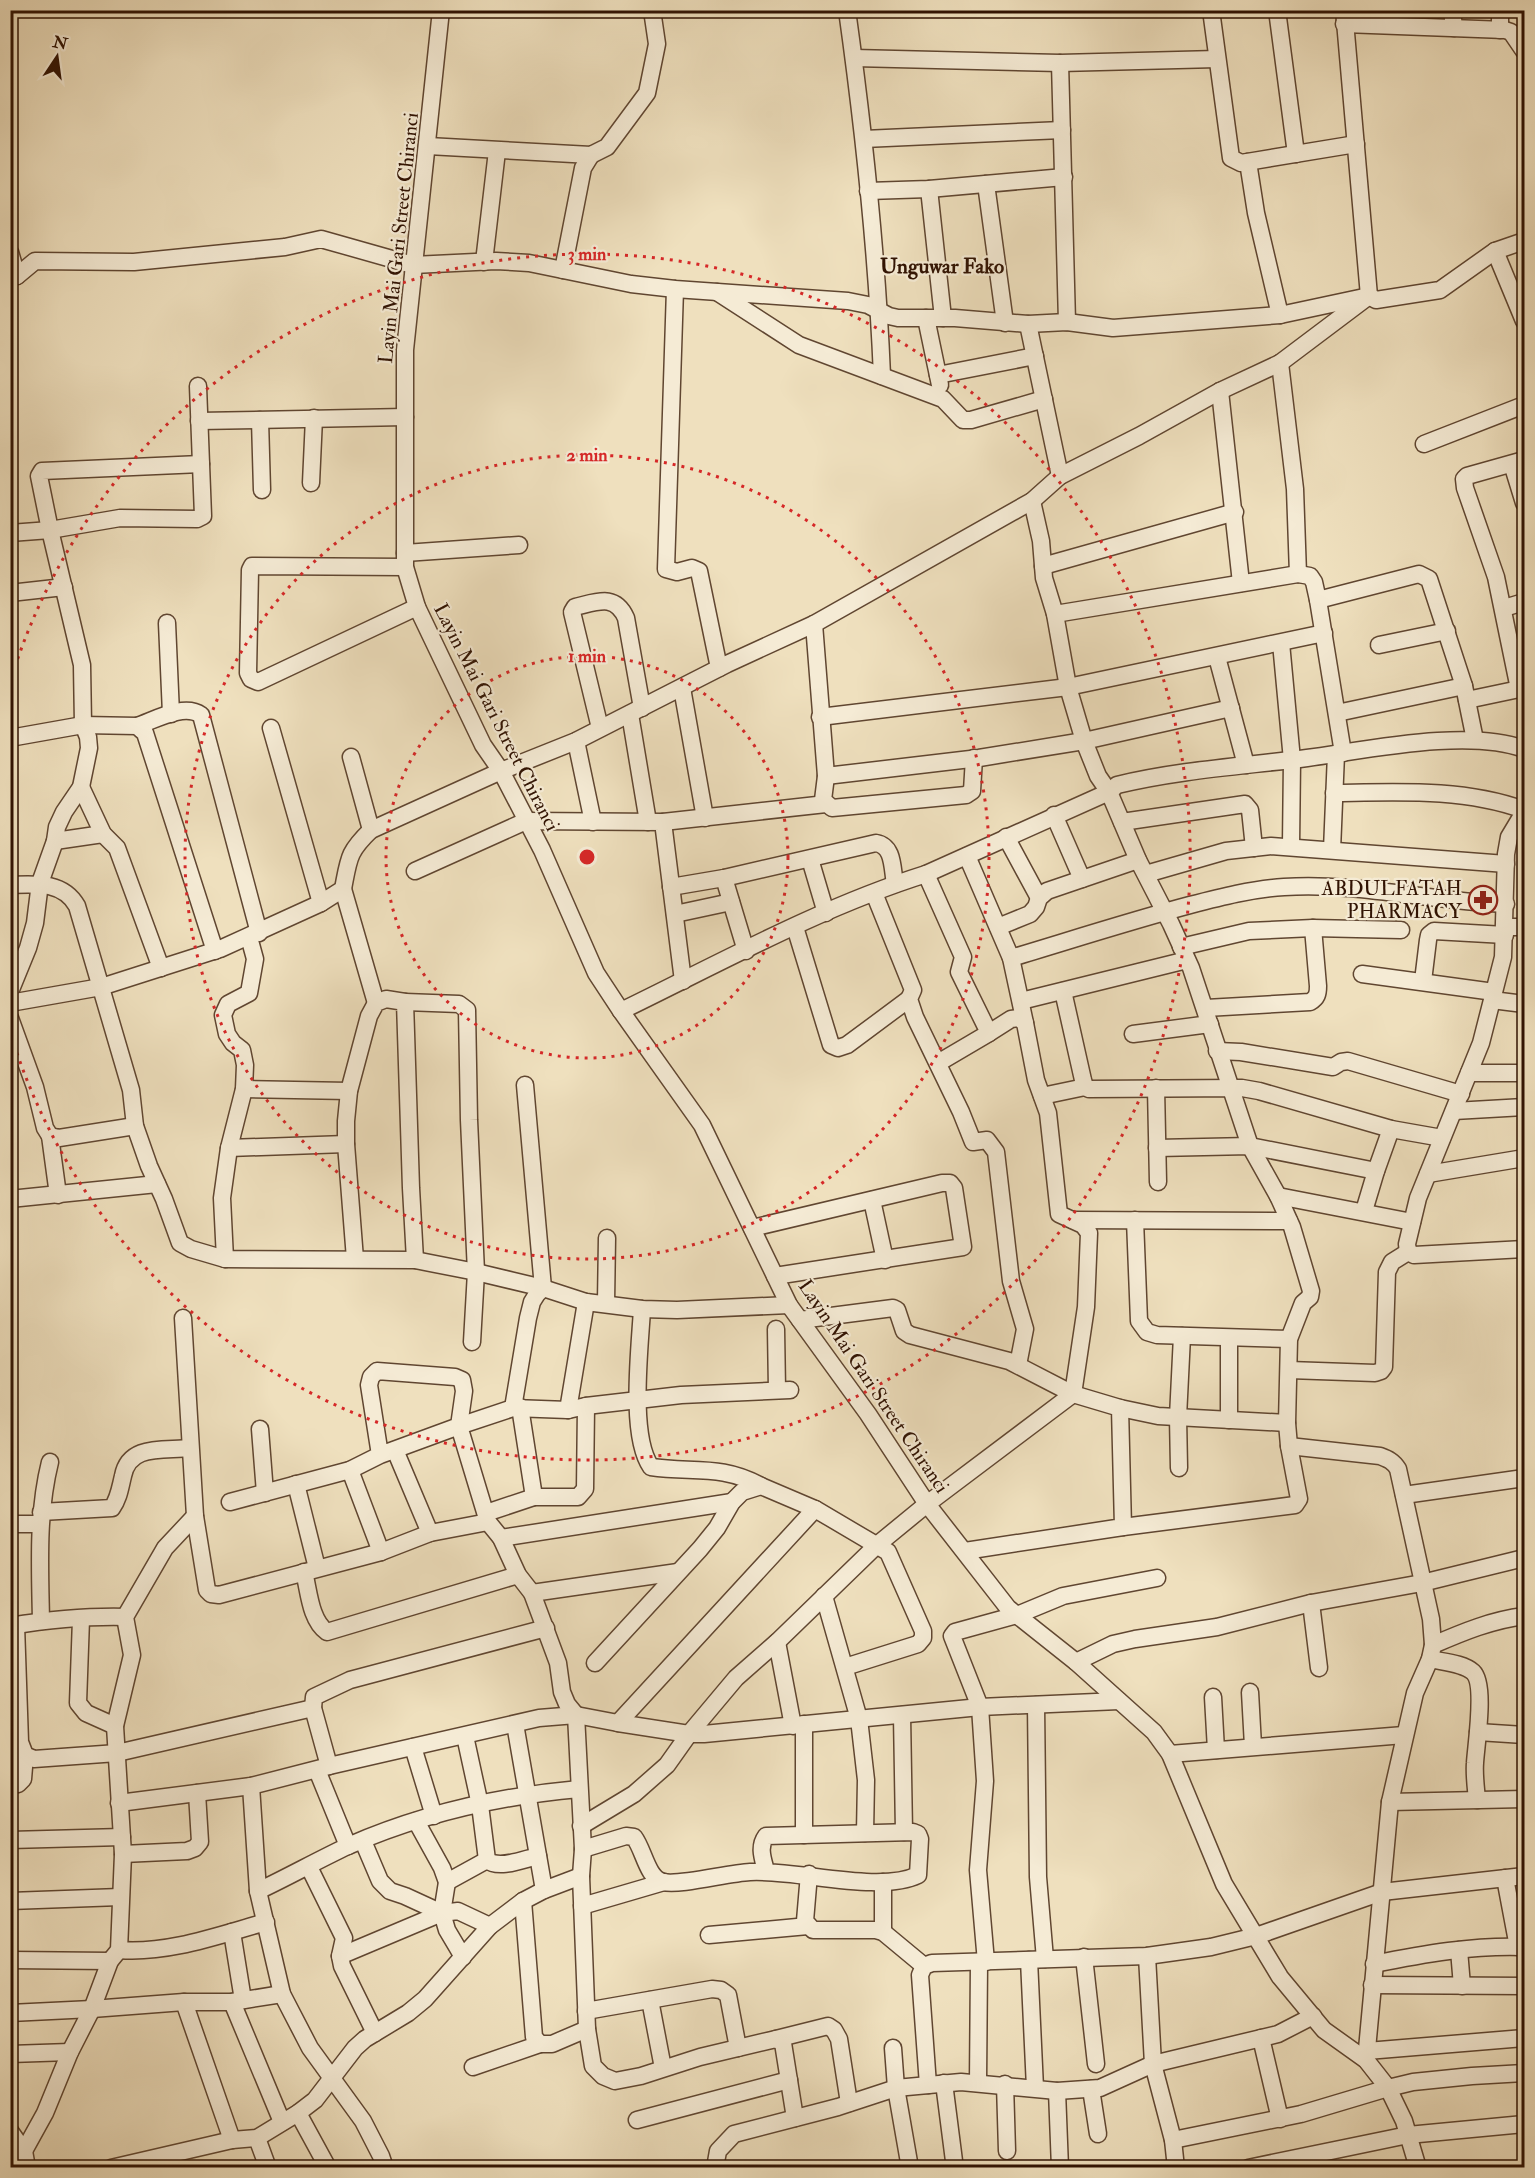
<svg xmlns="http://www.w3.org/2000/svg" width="1535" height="2178" viewBox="0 0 1535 2178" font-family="'IM FELL Double Pica',serif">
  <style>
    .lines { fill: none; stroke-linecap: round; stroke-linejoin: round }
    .street-casing { stroke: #604631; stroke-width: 19 }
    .street { stroke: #f5ebd5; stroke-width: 16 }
    .ring { fill: none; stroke: #d62828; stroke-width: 3; stroke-dasharray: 3 6 }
    .labels { text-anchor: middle; stroke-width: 4.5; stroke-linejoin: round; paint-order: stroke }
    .street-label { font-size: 20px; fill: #301202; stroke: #f5ebd5 }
    .poi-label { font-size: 20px; fill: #301202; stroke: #f5ebd5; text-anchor: end }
    .neighbourhood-label { font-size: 21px; font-weight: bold; fill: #301202; stroke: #f5ebd5 }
    .centre { fill: #d62828; stroke: #f5ebd5; stroke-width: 3 }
    .ring-label { font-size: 18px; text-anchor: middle; font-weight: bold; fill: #d62828; stroke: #f5ebd5; stroke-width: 4.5; stroke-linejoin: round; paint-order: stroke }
  </style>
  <rect width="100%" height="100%" fill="#efe0be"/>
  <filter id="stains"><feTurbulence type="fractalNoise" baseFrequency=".00333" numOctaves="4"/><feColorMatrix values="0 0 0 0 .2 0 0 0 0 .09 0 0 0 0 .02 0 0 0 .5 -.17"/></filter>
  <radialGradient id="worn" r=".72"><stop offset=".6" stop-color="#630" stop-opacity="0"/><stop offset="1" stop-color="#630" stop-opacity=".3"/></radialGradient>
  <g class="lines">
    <g class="street-casing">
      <g id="street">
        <polyline points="441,10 405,350 405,567 417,607 483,745 501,771 542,850 596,973 621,1011 702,1125 789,1305 868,1414 927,1504 1008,1608 1076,1662 1154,1732 1170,1754 1224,1884 1280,1977 1324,2030 1366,2060 1388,2088 1404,2121 1418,2168"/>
        <path d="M 847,10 C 864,132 877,254 882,376"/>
        <polyline points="1211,10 1231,158 1241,163 1356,144"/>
        <polyline points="1277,10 1296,154"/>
        <polyline points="1344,10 1369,296"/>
        <polyline points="1452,10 1454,28"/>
        <polyline points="1500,10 1500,30"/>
        <polyline points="1344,24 1505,30 1511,32 1524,51"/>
        <polyline points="854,58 1060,63 1217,59"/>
        <polyline points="1060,63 1067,322"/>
        <polyline points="864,139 1062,130"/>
        <polyline points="428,146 591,155 607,147 647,93 657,44 652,10"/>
        <polyline points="1248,162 1256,213 1280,315"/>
        <polyline points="986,184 1005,323"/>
        <polyline points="929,189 943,318"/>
        <polyline points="868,191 929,189 1064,177"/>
        <polyline points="1495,251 1524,321"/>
        <polyline points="10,252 17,276"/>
        <polyline points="484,262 497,151"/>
        <polyline points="563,270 583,168 591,155"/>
        <polyline points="10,276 17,276 35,261 134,262 285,247 321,239 413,265 496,261 529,263 631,284 675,289 848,301 868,305 889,316 898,318 955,318 1028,324 1067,322 1113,328 1280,315 1369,296 1376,300 1440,290 1495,251 1524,241"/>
        <polyline points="675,289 666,569 677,572 692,568 699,571 719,668"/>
        <polyline points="717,292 799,345 943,399 963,420 971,420 1044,399"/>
        <polyline points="926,318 940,385"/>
        <polyline points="1028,324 1060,476"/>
        <polyline points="1280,363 1295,489 1298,574"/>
        <polyline points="938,375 1035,356"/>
        <polyline points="1220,391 1241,583"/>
        <polyline points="260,420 262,490"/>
        <polyline points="199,421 405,417"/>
        <polyline points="1424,444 1524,405"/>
        <polyline points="1512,464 1524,503"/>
        <polyline points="311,483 314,418"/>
        <polyline points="1032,501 1041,541 1044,578 1055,614 1068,687 1084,741 1098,776 1109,792 1138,860 1171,924 1191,968 1250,1146 1278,1196 1292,1227 1311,1291 1310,1297 1303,1303 1289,1339 1287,1423 1289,1446 1299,1499 1295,1505 1123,1527"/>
        <polyline points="10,533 50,530 120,518 197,519 203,516 198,386"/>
        <polyline points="405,553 519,545"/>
        <polyline points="1043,566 1235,512"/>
        <polyline points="405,567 252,566 250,570 248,673 251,679 258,682 417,607"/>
        <polyline points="10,593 64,587"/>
        <polyline points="1318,600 1419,574 1429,579 1464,686 1475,740"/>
        <polyline points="1504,608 1524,602"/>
        <polyline points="1055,614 1298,574 1310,576 1314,582 1318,600 1343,753"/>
        <polyline points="167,623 171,714"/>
        <polyline points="814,624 826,776 823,800 832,808 966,795 972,791 974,758"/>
        <polyline points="1281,643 1292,760 1291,846"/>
        <polyline points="1379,645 1447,631"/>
        <polyline points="1217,657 1246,765"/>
        <polyline points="682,688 705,818"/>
        <polyline points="1519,689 1496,577 1465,488 1464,479 1467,476 1524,460"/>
        <polyline points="1467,700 1524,688"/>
        <polyline points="1337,713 1464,686"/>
        <polyline points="630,714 648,822"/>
        <polyline points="820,717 1068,687 1324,633"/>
        <path d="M 137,726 C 155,720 184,703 201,715 L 259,933"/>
        <polyline points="271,728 321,903"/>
        <path d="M 600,728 L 572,612 L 575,607 C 597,602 615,593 626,618 L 642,708"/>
        <polyline points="10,738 83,725 137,726 145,733 215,951"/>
        <polyline points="576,741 593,822"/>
        <polyline points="351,757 371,830"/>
        <polyline points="826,776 979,758 1084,741 1231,708"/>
        <polyline points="81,787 103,834 117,848 161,968"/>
        <path d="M 1334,793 C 1398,792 1464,788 1524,810"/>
        <polyline points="1054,815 1082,879"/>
        <polyline points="663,822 826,804"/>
        <polyline points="1122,822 1245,804 1250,810 1254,848"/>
        <polyline points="1006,837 1039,898"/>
        <polyline points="55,841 103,834"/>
        <polyline points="1332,850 1336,754"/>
        <polyline points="967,856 1011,958 1025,1023"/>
        <polyline points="810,859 826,913"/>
        <polyline points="415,871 526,821 663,822 683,981"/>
        <polyline points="926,874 963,957 959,972 989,1033 938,1063"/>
        <polyline points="1146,874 1226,851 1271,846 1506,864"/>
        <polyline points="724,878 746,951"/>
        <path d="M 10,885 C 35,884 63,881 77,906 L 131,1090 L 135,1126 L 149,1166 L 164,1199 L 180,1243 L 191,1249 L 225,1259 L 415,1260 L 476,1272 L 543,1288 L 586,1302 L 642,1309 L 677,1310 L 789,1305"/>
        <path d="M 671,887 L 724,878 L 876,843 C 894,846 892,868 895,884"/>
        <polyline points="343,889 376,1003"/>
        <polyline points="874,893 913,990 909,999 915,1017 961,1112 973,1142 987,1140 996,1152 1011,1281 1025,1329 1018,1365"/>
        <polyline points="675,914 731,902"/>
        <polyline points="795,927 831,1045 838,1048 847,1045 909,999"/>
        <polyline points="998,927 1030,914 1036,907 1039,898 1047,891 1138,860"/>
        <polyline points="1505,927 1524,927"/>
        <polyline points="1181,947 1249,931 1313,928 1401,930"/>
        <path d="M 1011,958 C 1071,940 1130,921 1190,905 C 1221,897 1252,889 1284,887 C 1358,882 1432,902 1506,904"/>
        <polyline points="1362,974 1494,992"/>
        <polyline points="1423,981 1428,940 1429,935 1434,931 1505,935"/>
        <polyline points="1063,991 1083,1080 1085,1087 1089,1089 1242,1088 1259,1091 1391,1129 1442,1138"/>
        <polyline points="10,992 28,948 35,923 40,883 55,841 57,827 64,812 81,787 89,748 88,737 83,725 82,665 50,530 39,476 42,471 201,464"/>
        <polyline points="1492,1000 1524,1004"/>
        <polyline points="1021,1001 1187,960"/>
        <polyline points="405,1002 459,1004 467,1010 469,1120 476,1272 472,1342"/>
        <path d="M 10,1003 L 101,987 L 220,949 L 321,903 L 343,889 C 349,858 348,852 371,830 L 501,771 L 576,741 L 727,664 L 814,624 L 1032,501 L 1060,476 L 1139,436 L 1220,391 L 1280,363 L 1369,296"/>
        <path d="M 1206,1008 L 1310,1002 C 1317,998 1318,994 1318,986 L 1313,928"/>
        <path d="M 621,1011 C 720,963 821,907 926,874 L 1109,792 L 1117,785 C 1179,770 1244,766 1307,758 C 1367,750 1468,728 1524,749"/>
        <polyline points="10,1018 35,1087 45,1128 50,1136 59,1138 135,1126"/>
        <polyline points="1133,1034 1210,1024"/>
        <polyline points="1217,1051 1241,1052 1333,1067 1341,1062 1348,1061 1461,1094"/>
        <polyline points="1469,1073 1524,1073"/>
        <polyline points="1156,1088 1158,1182"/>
        <polyline points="244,1089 349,1091"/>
        <polyline points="1042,1096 1085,1087"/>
        <polyline points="1454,1111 1524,1107"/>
        <polyline points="50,1136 58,1195"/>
        <polyline points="229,1148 346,1144"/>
        <polyline points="1157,1148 1250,1146 1376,1171"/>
        <polyline points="1428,1174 1524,1158"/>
        <polyline points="1278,1196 1412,1222"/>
        <polyline points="10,1199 157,1184"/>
        <polyline points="872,1200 885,1260"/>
        <polyline points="1364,1211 1376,1171 1391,1129"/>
        <polyline points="1073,1220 1289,1221"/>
        <polyline points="1135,1220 1139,1321 1147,1332 1157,1335 1289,1339"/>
        <polyline points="752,1228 942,1183 950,1183 954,1188 963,1247 775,1276"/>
        <polyline points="1408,1252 1407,1244 1418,1198 1481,1043 1503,957 1506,854 1509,837 1524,812"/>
        <polyline points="1408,1252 1414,1255 1524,1249"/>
        <polyline points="225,1259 222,1198 229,1148 244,1089 245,1065 242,1050 233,1043 227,1034 223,1015 228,1004 249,993 255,959 249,937"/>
        <polyline points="355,1259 346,1144 346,1121 349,1091 369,1016 376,1003 386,999 405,1002 411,1188 415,1260"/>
        <polyline points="606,1303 607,1238"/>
        <path d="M 642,1309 C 640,1347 629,1436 651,1467 C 692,1473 722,1464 761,1486"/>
        <polyline points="183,1318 195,1516 207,1590 211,1594 219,1595 381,1552 430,1533 488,1522"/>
        <polyline points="800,1320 893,1308 897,1310 904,1331 910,1335 1009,1361 1073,1394 1120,1408 1123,1527 965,1551"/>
        <polyline points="776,1329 777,1390"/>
        <polyline points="1289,1370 1375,1373 1381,1371 1384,1367 1387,1272 1392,1262 1408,1252"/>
        <polyline points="790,1390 681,1395 586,1406 568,1410 513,1408 459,1426 488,1522 501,1538 518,1575 532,1593 558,1663 562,1692 567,1704 576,1715 583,1849 581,1876 587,2029 593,2066 603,2076 615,2081 641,2076 700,2057 776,2039 783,2043 795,2118"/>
        <polyline points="520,1407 534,1497"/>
        <polyline points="513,1408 528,1318 532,1302 537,1294 543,1288 525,1085"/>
        <polyline points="1120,1408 1158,1416 1287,1423"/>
        <polyline points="568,1410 586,1302"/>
        <polyline points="1229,1420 1229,1338"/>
        <polyline points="260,1429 265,1493"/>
        <path d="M 1289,1446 L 1380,1456 C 1388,1459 1393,1461 1398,1469 L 1431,1619 L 1433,1645 L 1430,1659 L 1415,1693 L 1390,1802 L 1366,2060"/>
        <polyline points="395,1450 430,1533"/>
        <polyline points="1179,1468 1178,1417 1182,1336"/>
        <polyline points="350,1470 381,1552"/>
        <polyline points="296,1484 317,1568"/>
        <polyline points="1404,1495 1524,1478"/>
        <polyline points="230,1502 350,1470 380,1455 459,1426 464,1391 462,1380 455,1377 377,1371 371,1377 369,1385 380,1455"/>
        <path d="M 41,1512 L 112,1508 C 119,1498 120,1488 123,1476 C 129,1444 163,1451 190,1448"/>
        <polyline points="486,1513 534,1497 578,1497 585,1489 586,1406"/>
        <polyline points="10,1524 40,1524"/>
        <polyline points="501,1538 732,1502"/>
        <path d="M 304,1572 C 309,1591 310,1620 327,1632 L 518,1575"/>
        <polyline points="532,1593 678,1572"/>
        <polyline points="824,1596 859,1719 866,1780 865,1833"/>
        <polyline points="1311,1603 1319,1668"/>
        <polyline points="81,1619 78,1703 86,1713 115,1726"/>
        <path d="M 41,1621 C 40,1567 37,1514 50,1462"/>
        <polyline points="16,1625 20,1742 25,1755 34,1759 117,1753 313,1708"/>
        <path d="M 10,1626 C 48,1620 87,1616 125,1617"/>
        <polyline points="777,1642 793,1726"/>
        <path d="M 1433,1645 C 1463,1632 1492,1620 1524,1616"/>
        <path d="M 1430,1659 C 1443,1662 1463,1663 1473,1672 C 1486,1684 1476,1745 1475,1763 C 1474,1775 1476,1788 1477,1800"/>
        <polyline points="1076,1662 1113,1644 1135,1639 1217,1627 1311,1603 1422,1583 1524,1558"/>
        <polyline points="595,1663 700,1549 717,1528 732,1502 742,1492 761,1486 815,1509 888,1552 923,1631 923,1638 918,1644 845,1667"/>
        <polyline points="1250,1692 1253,1746"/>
        <polyline points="1213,1697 1216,1750"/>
        <polyline points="1036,1705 1038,1877 1045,1959"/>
        <polyline points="902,1715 904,1832"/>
        <polyline points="618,1723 815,1509"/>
        <polyline points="515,1724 544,1890"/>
        <polyline points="804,1724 804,1835"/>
        <polyline points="1478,1732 1524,1735"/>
        <path d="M 465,1736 L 480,1805 L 487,1860 C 499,1870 524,1859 538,1856"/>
        <polyline points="413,1747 434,1816"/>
        <polyline points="1170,1754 1404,1735"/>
        <polyline points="329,1766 313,1708 314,1697 350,1680 546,1628"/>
        <polyline points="317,1770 348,1846"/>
        <polyline points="10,1785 18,1784 23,1779 25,1755"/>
        <polyline points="251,1786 258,1891 282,1994 310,2048 363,2121 381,2156 385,2168"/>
        <polyline points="1390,1802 1524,1799"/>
        <polyline points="119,1803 251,1786 329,1766 539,1718 576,1715 618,1723 689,1734 704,1734 980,1707 1119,1701"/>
        <polyline points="416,1821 442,1868 447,1882 442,1913 447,1930 463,1957"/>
        <polyline points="581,1826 634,1794 667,1765 689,1734 736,1678 777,1642 877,1545 927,1504 1073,1394 1086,1307 1089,1233 1083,1225 1059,1214 1048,1113 1036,1080 1025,1023 1019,1018 1011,1019 989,1033"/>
        <polyline points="10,1840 122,1837"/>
        <polyline points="363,1841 380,1881 390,1891 405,1896 442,1913 458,1911 490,1926"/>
        <path d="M 583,1849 L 626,1836 L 634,1837 C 644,1850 647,1878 663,1882 C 680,1886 728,1873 750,1872 C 796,1869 879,1894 918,1875 L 920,1839 L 918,1834 L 913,1832 L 766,1836 C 758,1847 763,1859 766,1871"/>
        <polyline points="123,1854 187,1851 195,1848 200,1842 197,1793"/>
        <polyline points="309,1867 344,1938 340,1956 342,1966 375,2033"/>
        <polyline points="809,1874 805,1921 813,1930 876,1930 883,1932 924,1966"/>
        <polyline points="1505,1878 1518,1947"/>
        <polyline points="447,1882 487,1860"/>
        <polyline points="883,1882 883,1932"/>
        <path d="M 258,1891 C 288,1877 318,1860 348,1846 C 421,1814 500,1796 579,1789"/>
        <polyline points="10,1901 120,1897"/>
        <polyline points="523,1901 534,2037 540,2044 552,2044 587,2029"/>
        <polyline points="582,1906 664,1882"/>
        <polyline points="232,1932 243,2000"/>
        <polyline points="709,1935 808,1926"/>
        <path d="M 119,1950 C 168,1954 219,1935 266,1922"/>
        <polyline points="1459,1950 1462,1986"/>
        <polyline points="340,1956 442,1913"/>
        <polyline points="1147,1956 1153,2064 1173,2140 1176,2168"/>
        <polyline points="1084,1957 1096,2064"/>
        <polyline points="10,1960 110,1961"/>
        <polyline points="1029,1960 1035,2088"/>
        <polyline points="986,1962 978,1870 985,1781 980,1707 952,1636 955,1632 1017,1615 1063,1596 1157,1578"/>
        <path d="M 1374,1964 C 1423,1954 1474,1945 1524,1947"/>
        <polyline points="1372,1985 1524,1986"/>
        <polyline points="650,2000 663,2068"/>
        <polyline points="184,2002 232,2140"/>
        <polyline points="232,2002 282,2122"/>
        <polyline points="586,2011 712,1989 721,1990 728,1995 738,2048"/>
        <polyline points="10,2013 92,2009 184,2002 232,2002 282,1994"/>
        <polyline points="1261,2038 1280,2119"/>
        <polyline points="776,2039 828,2026 834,2030 839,2039 849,2103"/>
        <polyline points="893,2048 896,2088 910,2168"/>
        <polyline points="1367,2051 1524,2038"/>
        <polyline points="10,2054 70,2052"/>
        <polyline points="473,2067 540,2044"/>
        <polyline points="944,2083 954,2161"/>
        <polyline points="978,2083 979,1963"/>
        <polyline points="1005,2084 1007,2151"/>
        <polyline points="928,2085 920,1975 924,1966 932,1963 1147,1956 1211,1947 1256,1936 1382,1892 1524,1876"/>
        <polyline points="1091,2089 1098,2134"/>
        <polyline points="1057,2091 1060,2168"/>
        <polyline points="298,2113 328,2168"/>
        <polyline points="637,2120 789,2080"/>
        <polyline points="10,2131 24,2151 27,2168"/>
        <polyline points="257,2138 268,2168"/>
        <polyline points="1173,2140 1301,2114 1388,2088 1413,2082 1472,2076 1524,2073"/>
        <polyline points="24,2151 45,2113 70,2052 92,2009 110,1961 119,1950 123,1854 115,1726 132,1655 125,1617 165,1548 195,1516"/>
        <polyline points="111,2168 232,2140 257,2138 298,2113 315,2100 355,2048 365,2039 408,2013 425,1999 490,1926 523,1901 544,1890 581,1876"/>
        <polyline points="715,2168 718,2151 734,2134 838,2107 896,2088 961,2082 1057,2091 1100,2088 1153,2064 1278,2034 1313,2016"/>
        <polyline points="1248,2168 1408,2135 1524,2124"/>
      </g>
    </g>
    <use href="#street" class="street"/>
  </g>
  <g class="ring">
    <circle cx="587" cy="857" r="201"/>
    <circle cx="587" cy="857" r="402"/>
    <path d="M12 676A603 603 0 1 1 12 1038"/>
  </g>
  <defs>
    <g id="pharmacy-ring" transform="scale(1.5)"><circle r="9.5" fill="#f5ebd5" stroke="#8f2418" stroke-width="1.5"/><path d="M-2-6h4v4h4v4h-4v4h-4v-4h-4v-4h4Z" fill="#8f2418"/></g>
  </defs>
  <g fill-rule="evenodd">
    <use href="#pharmacy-ring" x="1483" y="900"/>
  </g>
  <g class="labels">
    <g class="street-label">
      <text transform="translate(398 238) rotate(-84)" y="7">Layin Mai Gari Street Chiranci</text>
      <text transform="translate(497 717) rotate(63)" y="7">Layin Mai Gari Street Chiranci</text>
      <text transform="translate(874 1386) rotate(56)" y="7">Layin Mai Gari Street Chiranci</text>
    </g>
    <g class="poi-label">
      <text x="1462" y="895">ABDULFATAH<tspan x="1462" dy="23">PHARMACY</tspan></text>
    </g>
    <g class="neighbourhood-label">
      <text x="942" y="273">Unguwar Fako</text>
    </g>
  </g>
  <circle cx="587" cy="857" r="9" class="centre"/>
  <g class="ring-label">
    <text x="587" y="260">3 min</text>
    <text x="587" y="461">2 min</text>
    <text x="587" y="662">1 min</text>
  </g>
  <rect width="1535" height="2178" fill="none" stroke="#efe0be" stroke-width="36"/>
  <rect x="12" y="12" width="1511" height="2154" fill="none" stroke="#301202" stroke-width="3"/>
  <rect x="18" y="18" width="1499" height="2142" fill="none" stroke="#301202" stroke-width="1.5"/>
  <g transform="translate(57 57) rotate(13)" stroke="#f5ebd5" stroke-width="4.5" paint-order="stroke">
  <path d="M0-4.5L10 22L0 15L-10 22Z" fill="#301202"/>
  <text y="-9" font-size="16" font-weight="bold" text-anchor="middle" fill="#301202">N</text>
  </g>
  <rect width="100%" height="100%" filter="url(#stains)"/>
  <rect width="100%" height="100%" fill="url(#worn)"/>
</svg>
